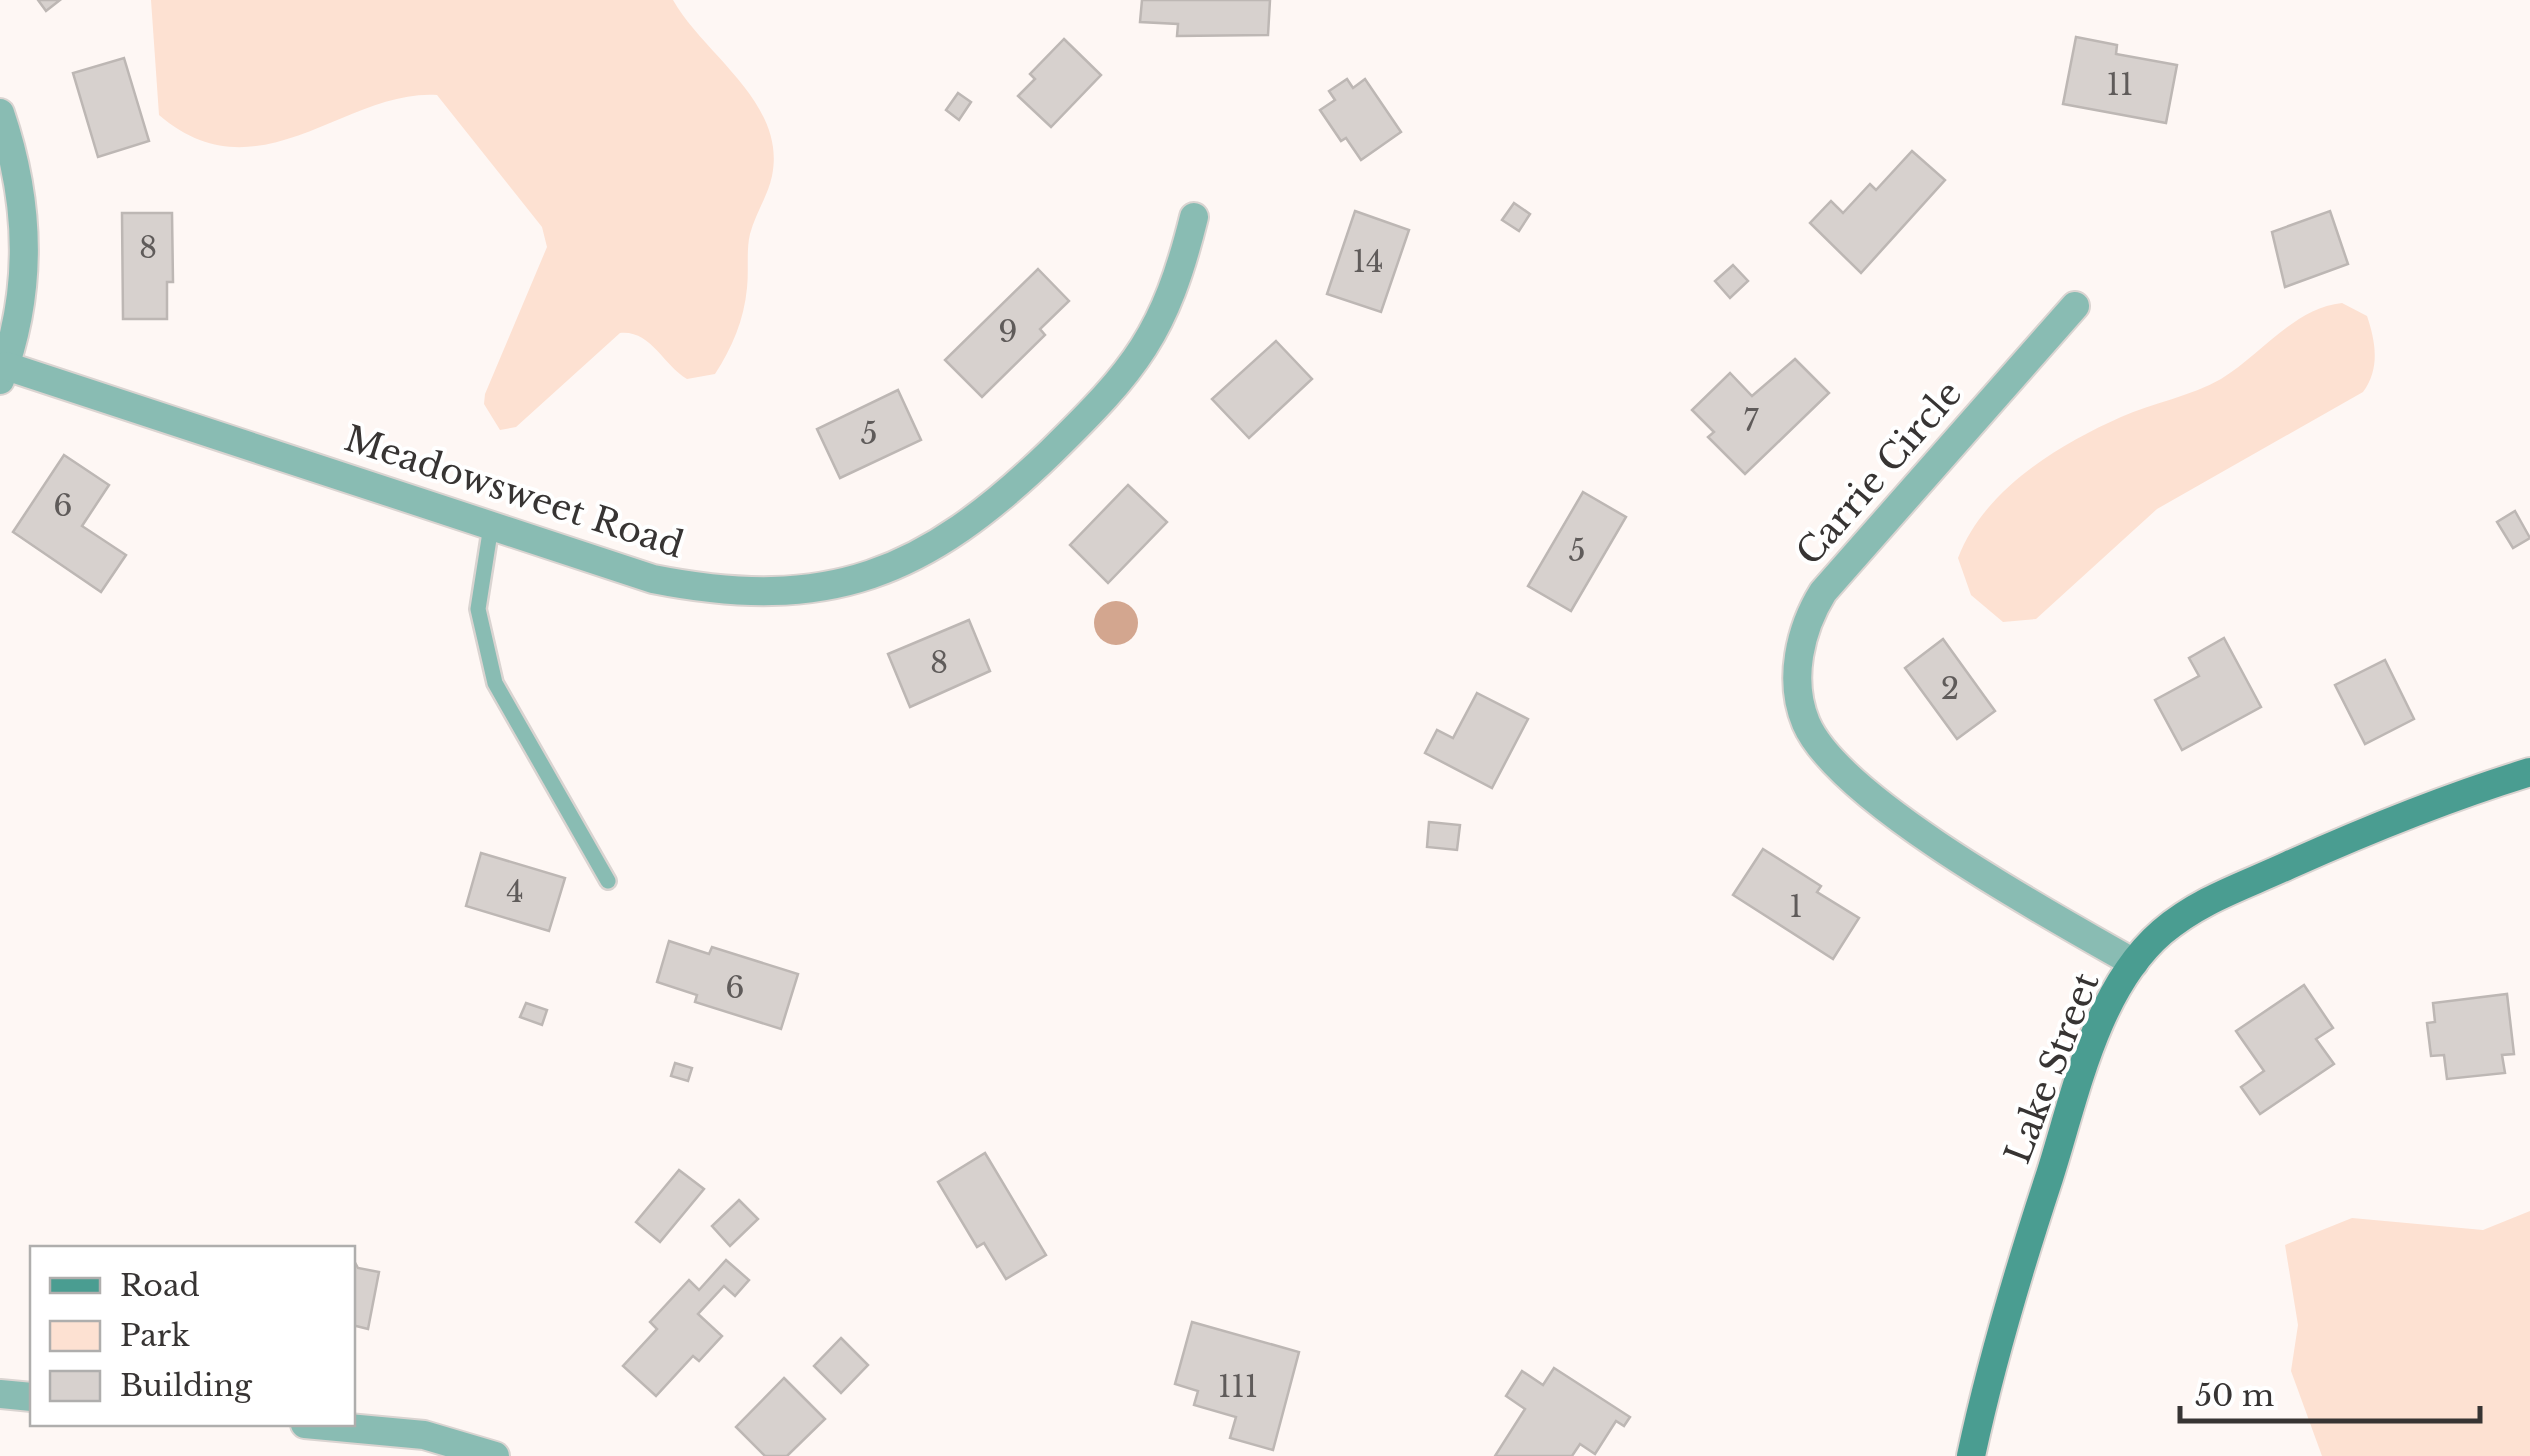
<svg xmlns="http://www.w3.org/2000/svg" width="2530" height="1456" viewBox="0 0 2530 1456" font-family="'Libre Baskerville',serif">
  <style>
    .green { fill: #fde1d2 }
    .water { fill: #d3a68f }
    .building { fill: #d7d1ce; stroke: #bdb7b4; stroke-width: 2.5 }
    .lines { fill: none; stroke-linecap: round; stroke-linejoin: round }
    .service-casing { stroke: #dad4d1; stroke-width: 20 }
    .minor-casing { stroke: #dad4d1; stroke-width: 32 }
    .secondary-casing { stroke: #dad4d1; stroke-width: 32 }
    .service { stroke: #89bcb3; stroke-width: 15 }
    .minor { stroke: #89bcb3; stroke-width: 28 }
    .secondary { stroke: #4a9d91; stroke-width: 28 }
    .labels { text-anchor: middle; stroke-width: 8; stroke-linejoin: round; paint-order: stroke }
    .number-label { font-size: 30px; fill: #5f5b5a }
    .street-label { font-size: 35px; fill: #373433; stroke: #fff }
  </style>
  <rect width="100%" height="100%" fill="#fef7f4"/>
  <g class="green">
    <path d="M 151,0 L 673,0 C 704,55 787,103 772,176 C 768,196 755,214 750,234 C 746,251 749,270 747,288 C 744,320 732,348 715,374 L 687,379 C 663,365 651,330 620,333 L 516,427 L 500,430 L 484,404 L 485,394 L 547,247 L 542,227 L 437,95 C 345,89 258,200 159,115 Z"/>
    <path d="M 2342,303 L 2367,316 C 2376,343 2380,369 2363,392 L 2157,509 L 2036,619 L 2003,622 L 1971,595 L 1958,558 C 1984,490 2056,446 2121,417 C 2153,403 2191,396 2221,379 C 2261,355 2294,308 2342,303 Z"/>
    <polygon points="2530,1211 2530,1456 2322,1456 2291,1371 2298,1325 2285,1245 2352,1218 2483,1230"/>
  </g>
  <circle class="water" cx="1116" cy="623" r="22"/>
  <g class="building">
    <polygon points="38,0 60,0 46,11"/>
    <polygon points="1142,0 1270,0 1268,35 1177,36 1178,24 1140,22"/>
    <polygon points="2076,37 2117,45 2116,54 2177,65 2166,123 2063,104"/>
    <polygon points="1064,39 1101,75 1051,127 1018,96 1035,79 1030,74"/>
    <polygon points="124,58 149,141 98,157 73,73"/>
    <polygon points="1347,79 1353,88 1365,79 1401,132 1361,160 1346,138 1341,141 1320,110 1335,100 1329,91"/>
    <polygon points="958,93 971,102 959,120 946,110"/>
    <polygon points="1912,151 1945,180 1861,273 1810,223 1831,201 1843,213 1870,184 1876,190"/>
    <polygon points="1514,203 1530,214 1519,231 1502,220"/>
    <polygon points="1355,211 1409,230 1381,312 1327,294"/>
    <polygon points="2330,211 2348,264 2285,287 2272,232"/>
    <polygon points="122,213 172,213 173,282 167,282 167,319 123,319"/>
    <polygon points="1733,265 1748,281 1730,298 1715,281"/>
    <polygon points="1038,269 1069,301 1040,329 1045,335 982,397 945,360"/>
    <polygon points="1276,341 1312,379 1249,438 1212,399"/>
    <polygon points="1795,359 1829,393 1745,474 1708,437 1714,432 1692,410 1730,373 1752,396"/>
    <polygon points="898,390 921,440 840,478 817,429"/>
    <polygon points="64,455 109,485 82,526 126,555 101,592 13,532"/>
    <polygon points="1128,485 1167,522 1108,583 1070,545"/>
    <polygon points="1583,492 1626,517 1571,611 1528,586"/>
    <polygon points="2515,511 2530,538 2513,548 2497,522"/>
    <polygon points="969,620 990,671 910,707 888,654"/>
    <polygon points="2224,638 2261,707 2182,750 2155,700 2199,676 2189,658"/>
    <polygon points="1943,639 1995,711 1957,739 1905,668"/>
    <polygon points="2385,660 2414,719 2365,744 2335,685"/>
    <polygon points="1477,693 1528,719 1492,788 1425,753 1437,730 1453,738"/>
    <polygon points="1429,822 1460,825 1457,850 1427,847"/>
    <polygon points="1763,849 1821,886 1817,892 1859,918 1833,959 1733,895"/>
    <polygon points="481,853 565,878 549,931 466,906"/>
    <polygon points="669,941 709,954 712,947 798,974 781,1029 695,1002 697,995 657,982"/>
    <polygon points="2304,985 2333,1028 2316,1039 2334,1064 2260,1114 2241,1087 2264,1071 2236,1031"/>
    <polygon points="2507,994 2514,1054 2502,1055 2505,1073 2447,1079 2444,1055 2431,1056 2427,1023 2435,1022 2433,1003"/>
    <polygon points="526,1003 547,1010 542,1025 520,1017"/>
    <polygon points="675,1063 692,1068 688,1081 671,1076"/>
    <polygon points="985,1153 1046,1255 1006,1279 984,1243 977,1247 938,1182"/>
    <polygon points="679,1170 704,1189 660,1242 636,1222"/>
    <polygon points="739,1200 758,1219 730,1246 712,1226"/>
    <polygon points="352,1257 358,1268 379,1272 368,1329 352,1325"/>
    <polygon points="726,1260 749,1280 735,1296 724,1286 698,1314 722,1336 699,1361 693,1356 656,1396 623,1366 657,1329 650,1322 689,1280 699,1290"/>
    <polygon points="1192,1322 1299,1352 1273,1450 1230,1438 1236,1417 1194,1405 1198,1391 1175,1384"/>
    <polygon points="841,1338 868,1365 841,1393 814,1366"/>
    <polygon points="1554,1368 1630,1417 1624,1426 1616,1421 1595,1454 1580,1444 1572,1456 1495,1456 1525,1409 1506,1396 1522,1371 1543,1385"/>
    <polygon points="784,1378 825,1419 787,1456 765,1456 736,1427"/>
  </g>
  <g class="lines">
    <g class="service-casing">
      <polyline id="service" points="491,526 478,609 495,683 608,881"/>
    </g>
    <g class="minor-casing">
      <g id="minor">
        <path d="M 0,113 C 30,201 33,292 0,380"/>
        <path d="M 2075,306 L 1823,592 C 1800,629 1788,680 1806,723 C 1839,801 2057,919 2134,963"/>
        <path d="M 6,366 L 653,579 C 829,614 925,574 1051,452 C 1136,369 1165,334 1194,217"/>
        <polyline points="0,1394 32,1397"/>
        <polyline points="305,1424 424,1435 495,1456"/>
      </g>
    </g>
    <g class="secondary-casing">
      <path id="secondary" d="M 1971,1456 C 1991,1362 2019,1269 2049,1178 C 2075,1097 2095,990 2162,932 C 2201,899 2244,886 2289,865 C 2367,830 2448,797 2530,772"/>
    </g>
    <use href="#service" class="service"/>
    <use href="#minor" class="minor"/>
    <use href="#secondary" class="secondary"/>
  </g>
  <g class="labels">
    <g class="number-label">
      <text x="2120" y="95">11</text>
      <text x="148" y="258">8</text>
      <text x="1368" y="272">14</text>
      <text x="1008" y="342">9</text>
      <text x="1751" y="431">7</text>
      <text x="869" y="444">5</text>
      <text x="63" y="516">6</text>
      <text x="1577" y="561">5</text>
      <text x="939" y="673">8</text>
      <text x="1950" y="699">2</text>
      <text x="515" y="902">4</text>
      <text x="1796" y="917">1</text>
      <text x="735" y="998">6</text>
      <text x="1238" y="1397">111</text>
    </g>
    <g class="street-label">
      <text transform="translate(1879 473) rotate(-49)" y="12">Carrie Circle</text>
      <text transform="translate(514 492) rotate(18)" y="12">Meadowsweet Road</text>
      <text transform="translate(2052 1068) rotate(-69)" y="12">Lake Street</text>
    </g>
  </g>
  <rect x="30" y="1246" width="325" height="180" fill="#ffffff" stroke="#afaead" stroke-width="2.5"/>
  <rect x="50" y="1278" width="50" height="15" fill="#4a9d91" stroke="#afaead" stroke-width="2.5"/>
  <text x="120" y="1296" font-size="30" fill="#373433">Road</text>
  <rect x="50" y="1321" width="50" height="30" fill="#fde1d2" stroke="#afaead" stroke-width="2.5"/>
  <text x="120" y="1346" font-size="30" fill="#373433">Park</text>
  <rect x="50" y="1371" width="50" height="30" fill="#d7d1ce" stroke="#afaead" stroke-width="2.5"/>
  <text x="120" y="1396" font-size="30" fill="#373433">Building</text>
  <path d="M2180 1406v15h300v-15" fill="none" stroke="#373433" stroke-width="5"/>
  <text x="2195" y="1406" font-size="30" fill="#373433" stroke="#ffffff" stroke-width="8" paint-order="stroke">50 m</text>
</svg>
